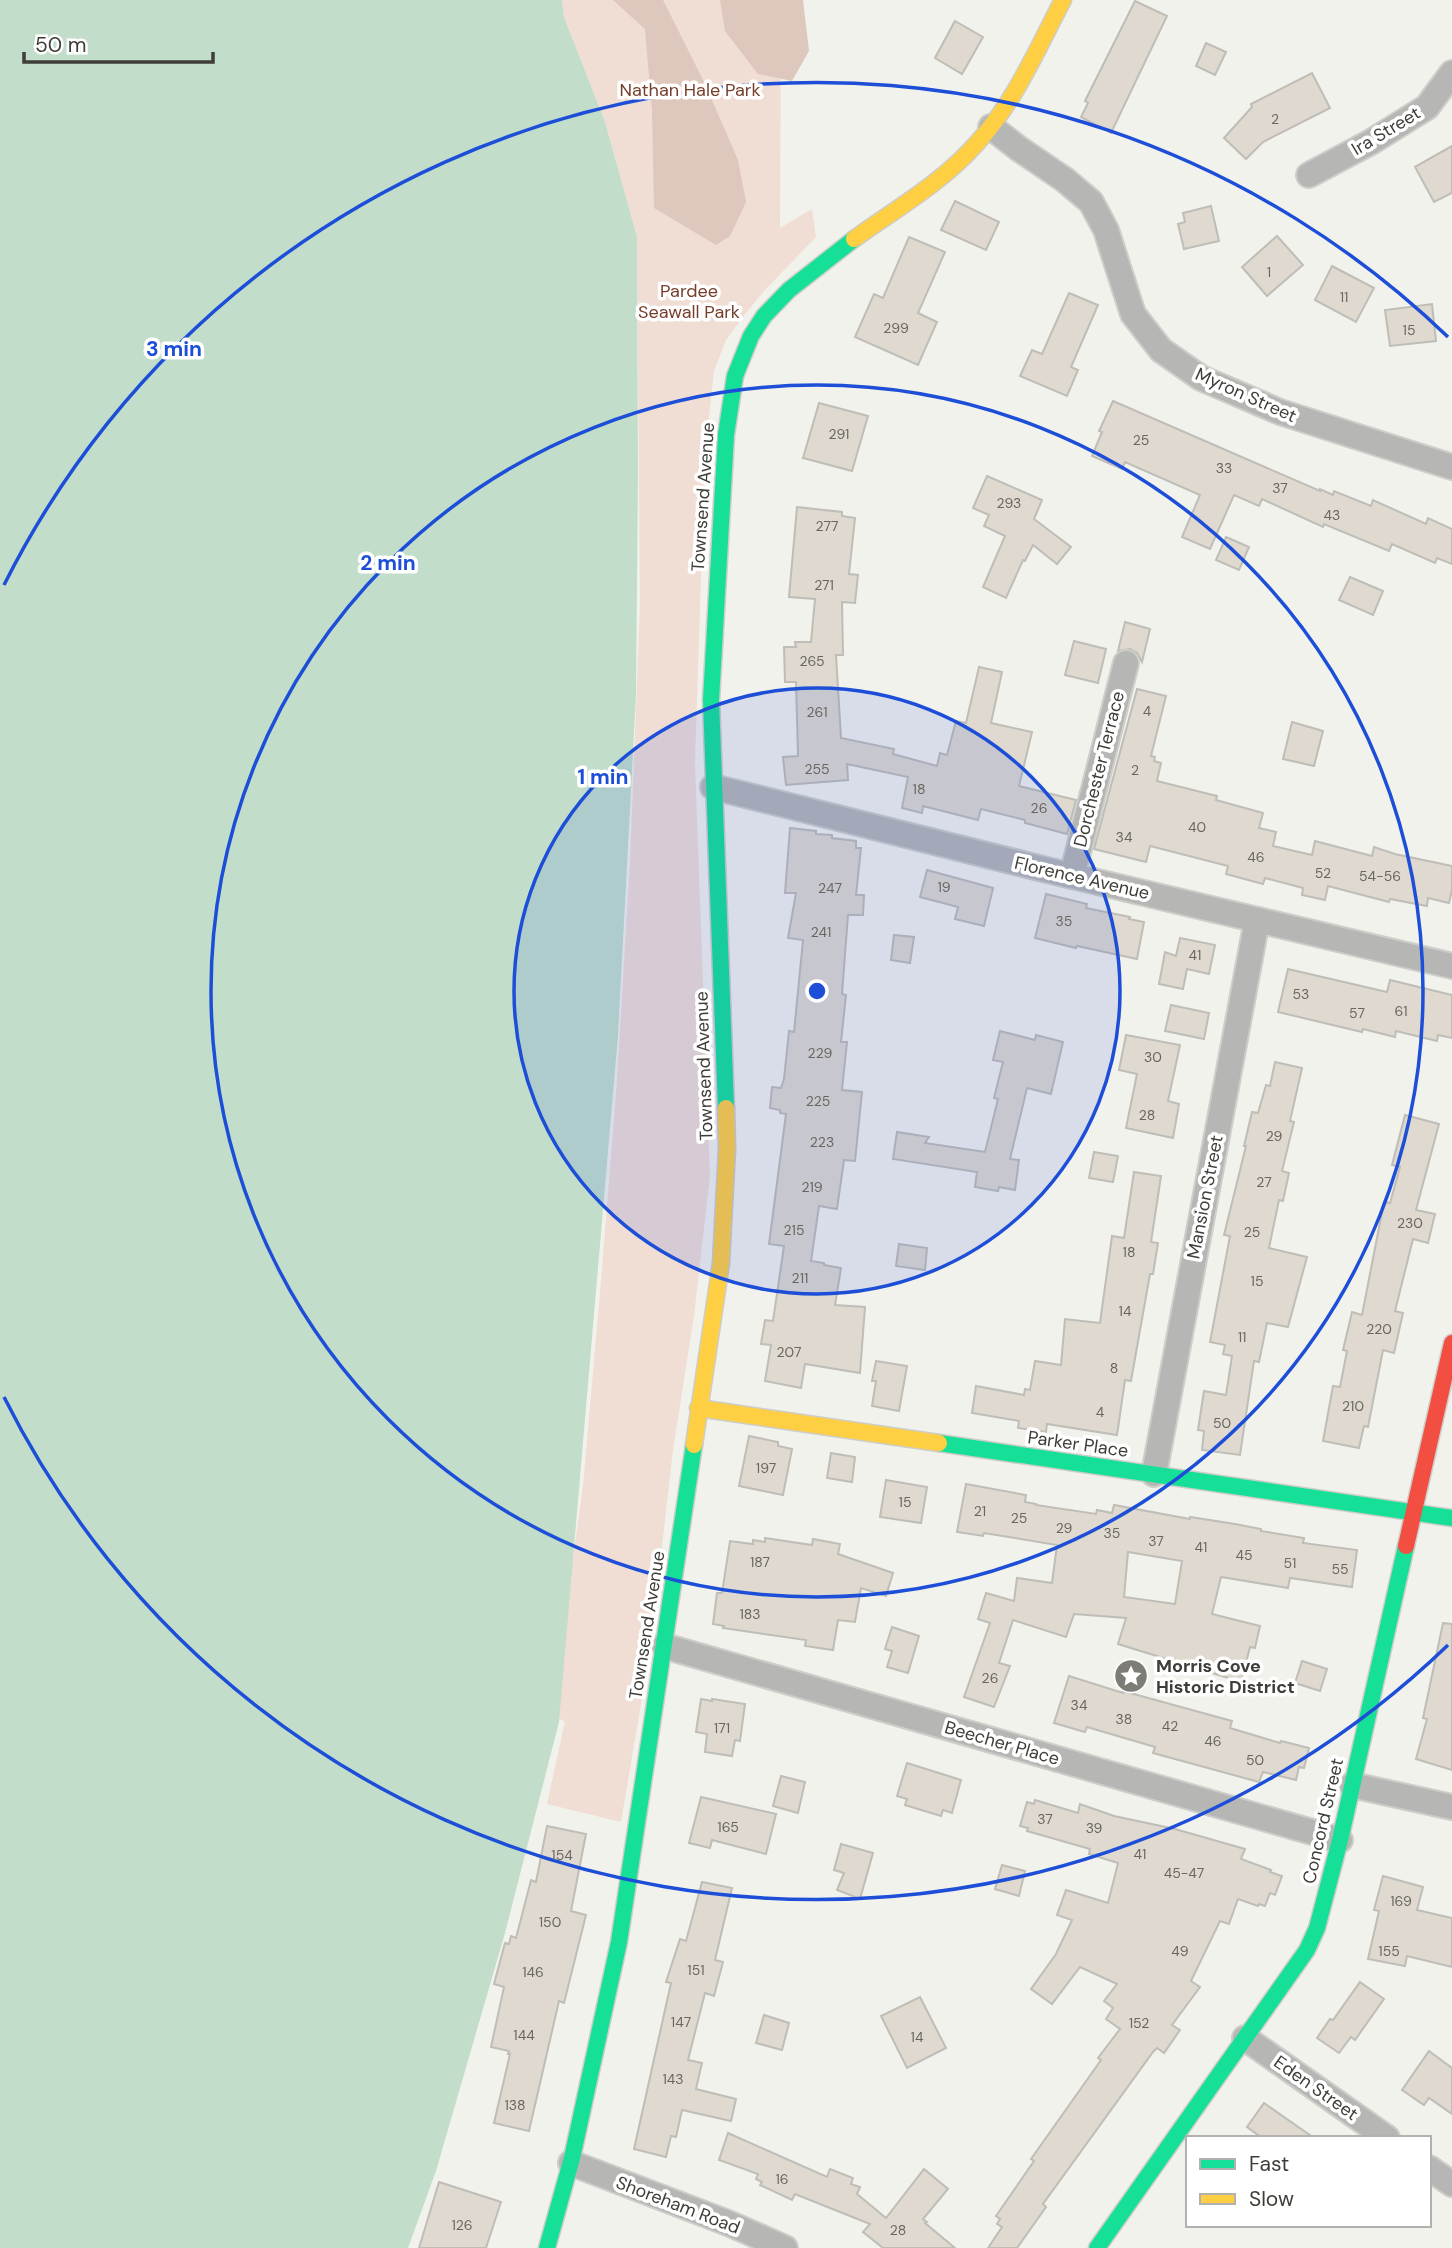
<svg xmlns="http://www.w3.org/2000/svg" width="1452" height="2248" viewBox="0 0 1452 2248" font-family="'DM Sans',sans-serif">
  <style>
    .green { fill: #f0ddd4 }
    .forest { fill: #dec7bc }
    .water { fill: #c2deca }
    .building { fill: #dfd9cf; stroke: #bebdb8; stroke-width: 2; fill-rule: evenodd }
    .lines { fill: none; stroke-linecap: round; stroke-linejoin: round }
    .street-casing { stroke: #cdcdc9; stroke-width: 28 }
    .fast-casing { stroke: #cdcdc9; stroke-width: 19 }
    .slow-casing { stroke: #cdcdc9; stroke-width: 19 }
    .jam-casing { stroke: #cdcdc9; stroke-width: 19 }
    .street { stroke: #b6b7b5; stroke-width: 24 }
    .fast { stroke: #16e098; stroke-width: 16 }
    .slow { stroke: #ffcf43; stroke-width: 16 }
    .jam { stroke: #f24e42; stroke-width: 16 }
    .ring { fill: none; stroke: #1d4ed8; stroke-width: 3.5 }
    .labels { text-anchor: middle; stroke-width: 7; stroke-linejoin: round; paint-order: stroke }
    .number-label { font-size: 14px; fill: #696660 }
    .park-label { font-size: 18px; fill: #763d2a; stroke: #fff }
    .street-label { font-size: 18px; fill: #3e3d38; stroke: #fff }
    .poi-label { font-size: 18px; font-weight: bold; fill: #3e3d38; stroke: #fff; text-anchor: start }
    .centre { fill: #1d4ed8; stroke: #fff; stroke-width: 3.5 }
    .ring-label { font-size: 21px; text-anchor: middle; font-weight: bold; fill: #1d4ed8; stroke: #fff; stroke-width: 7; stroke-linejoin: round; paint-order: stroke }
  </style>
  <rect width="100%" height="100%" fill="#f2f2ec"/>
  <polygon class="green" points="562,0 781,0 780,228 812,209 816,237 764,291 742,318 726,340 714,371 705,454 695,762 710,1176 694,1316 673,1450 650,1651 621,1822 547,1804 565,1721 551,1717 583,1486 601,1281 617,1080 630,862 640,604 637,237 605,122 564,17"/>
  <g class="forest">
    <polygon points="613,0 663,0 704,82 738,160 746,202 730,236 716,245 654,208 652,110 645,29"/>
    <polygon points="720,0 803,0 809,51 792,81 758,74 725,31"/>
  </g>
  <polygon class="water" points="0,0 562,0 564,17 605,122 637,237 638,471 636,695 618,1035 559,1722 505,1933 436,2171 408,2248 0,2248"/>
  <g class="building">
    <polygon points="1135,1 1167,16 1111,133 1081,117 1088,103 1085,101"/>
    <polygon points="955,21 983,37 962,74 935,58"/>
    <polygon points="1206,43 1226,52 1215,75 1196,66"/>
    <polygon points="1312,73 1330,108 1263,142 1246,159 1224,138 1252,107 1251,104"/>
    <polygon points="1452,146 1452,193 1434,202 1415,167"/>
    <polygon points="955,201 999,222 986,250 941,230"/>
    <polygon points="1211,206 1219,241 1184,249 1178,224 1185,222 1183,213"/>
    <polygon points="1277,236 1303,265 1267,296 1242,267"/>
    <polygon points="909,237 945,252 918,313 937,322 918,365 855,337 874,294 883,298"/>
    <polygon points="1332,266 1374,288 1356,322 1315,300"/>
    <polygon points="1069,293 1098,305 1071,367 1078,370 1067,396 1020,376 1032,350 1042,354"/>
    <polygon points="1432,304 1436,341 1390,346 1385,310"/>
    <polygon points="1113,401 1320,491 1320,489 1333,495 1334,491 1371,506 1373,500 1426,524 1428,518 1452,529 1452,564 1437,558 1435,563 1392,544 1389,551 1324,524 1323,527 1262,499 1259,506 1234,495 1210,549 1182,537 1200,495 1125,462 1122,469 1092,456 1102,432 1099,431"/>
    <polygon points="819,403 868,416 852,471 803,458"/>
    <polygon points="987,476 1042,500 1034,519 1071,547 1057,564 1033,545 1025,561 1023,560 1006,598 983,587 1005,536 984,526 989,515 973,508"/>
    <polygon points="797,507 842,512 842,516 855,518 849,574 858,575 855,603 842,602 843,655 836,655 841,738 894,749 893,754 937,766 940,753 947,755 956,721 966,723 979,667 1002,672 991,723 1032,732 1019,786 1076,800 1067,834 1025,823 1025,820 981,809 978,820 923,806 922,813 902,808 908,777 847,764 848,780 786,785 783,757 798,756 796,682 785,682 784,647 796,647 795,642 811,642 815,599 789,597"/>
    <polygon points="1226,537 1249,547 1239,570 1216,560"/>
    <polygon points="1350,577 1383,591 1373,615 1339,600"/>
    <polygon points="1125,622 1150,629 1142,662 1137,653 1130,649 1118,651"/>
    <polygon points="1074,641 1106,649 1098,683 1065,675"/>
    <polygon points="1137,689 1166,696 1151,756 1155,757 1154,761 1161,763 1157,781 1217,796 1216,800 1263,813 1259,828 1276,832 1273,846 1312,855 1315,841 1372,856 1374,847 1395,854 1452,866 1452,890 1449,903 1428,898 1427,906 1390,899 1389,902 1328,886 1325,900 1302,895 1303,888 1265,878 1263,884 1226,874 1228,866 1150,846 1146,862 1094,849"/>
    <polygon points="1292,722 1323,731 1314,766 1283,759"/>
    <polygon points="790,828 816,831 816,834 832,835 832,838 856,841 856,848 861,848 856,895 864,895 863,915 848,915 842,994 846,995 841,1042 847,1042 842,1090 862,1092 855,1161 844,1160 837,1209 819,1206 811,1261 824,1263 824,1265 841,1268 835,1305 865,1307 860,1373 805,1364 801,1388 765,1381 771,1345 761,1344 765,1320 773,1321 784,1246 769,1244 786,1114 780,1113 780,1110 770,1108 772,1087 781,1088 784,1079 789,1031 794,1032 803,940 788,938 796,893 785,893"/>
    <polygon points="927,870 993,888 984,926 955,919 958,907 920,897"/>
    <polygon points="1046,894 1087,904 1086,908 1130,917 1129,919 1144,922 1137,959 1077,946 1076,948 1035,938"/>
    <polygon points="894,935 914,937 910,963 891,960"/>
    <polygon points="1180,938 1215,945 1209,974 1187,969 1183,989 1159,984 1165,952 1176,956"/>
    <polygon points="1288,969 1387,992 1390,980 1452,995 1452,1038 1438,1035 1437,1041 1396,1031 1395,1037 1363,1029 1362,1032 1278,1012"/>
    <polygon points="1171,1005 1209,1013 1204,1039 1165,1031"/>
    <polygon points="1000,1031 1035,1040 1036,1035 1063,1042 1051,1094 1027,1088 1010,1159 1019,1160 1015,1190 999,1187 998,1191 975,1187 977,1172 893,1159 897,1132 929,1137 925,1143 985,1152 998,1099 994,1098 1003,1062 993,1060"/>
    <polygon points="1126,1035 1180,1045 1168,1101 1179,1104 1173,1138 1126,1128 1137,1074 1119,1070"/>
    <polygon points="1275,1062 1302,1068 1290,1121 1294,1122 1282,1171 1289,1173 1283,1201 1279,1200 1269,1248 1307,1257 1288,1327 1267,1323 1259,1362 1254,1361 1240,1455 1202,1450 1204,1431 1198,1430 1204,1391 1226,1395 1232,1356 1223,1354 1225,1345 1210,1342 1230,1236 1224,1235 1246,1146 1244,1146 1252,1112 1258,1113 1266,1085 1270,1086"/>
    <polygon points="1405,1115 1439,1124 1416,1210 1435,1214 1428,1243 1413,1239 1395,1311 1403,1313 1394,1353 1383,1350 1368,1427 1364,1426 1359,1448 1323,1441 1333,1386 1340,1387 1347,1351 1343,1350 1352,1312 1362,1315 1384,1202 1390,1203 1400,1167 1392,1165"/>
    <polygon points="1094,1152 1118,1156 1113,1182 1089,1178"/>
    <polygon points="1134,1172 1161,1176 1151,1242 1158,1243 1153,1274 1150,1274 1131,1381 1125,1380 1117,1435 1047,1424 1046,1432 1018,1428 1019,1421 972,1413 976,1386 1024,1395 1025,1389 1030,1390 1035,1361 1061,1365 1065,1319 1100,1323 1112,1236 1124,1238"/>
    <polygon points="899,1244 927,1248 925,1270 896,1266"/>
    <polygon points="876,1361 907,1366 899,1411 872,1406 876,1381 872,1381"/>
    <polygon points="749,1436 778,1442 778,1446 792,1449 783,1495 739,1486"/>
    <polygon points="831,1453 855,1457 852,1482 827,1478"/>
    <polygon points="886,1480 927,1487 921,1523 880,1517"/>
    <path d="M 966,1484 L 1026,1495 L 1025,1502 L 1036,1504 L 1036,1505 L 1096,1514 L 1097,1510 L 1112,1513 L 1114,1505 L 1190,1519 L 1190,1517 L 1235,1524 L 1261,1529 L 1261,1531 L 1304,1538 L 1303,1543 L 1357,1550 L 1352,1587 L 1290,1578 L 1288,1588 L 1221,1577 L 1212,1614 L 1260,1626 L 1255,1648 L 1250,1647 L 1241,1682 L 1118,1644 L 1126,1618 L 1074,1614 L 1066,1637 L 1013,1620 L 999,1663 L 1010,1666 L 994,1707 L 964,1697 L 990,1623 L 978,1619 L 986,1593 L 1014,1601 L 1017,1578 L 1052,1583 L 1057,1545 L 984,1533 L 983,1536 L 957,1532 ZM 1128,1552 L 1182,1561 L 1175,1604 L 1124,1597 Z"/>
    <polygon points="765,1538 812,1545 813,1539 840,1544 838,1554 893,1573 886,1596 861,1588 855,1622 838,1620 833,1650 805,1646 806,1640 723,1628 724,1626 713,1624 717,1593 722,1593 730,1541 753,1544 753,1540 765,1542"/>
    <polygon points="1443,1623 1452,1624 1452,1770 1416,1759 1427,1719 1423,1718"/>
    <polygon points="892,1627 919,1636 908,1673 887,1667 892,1651 885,1649"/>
    <polygon points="1302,1661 1327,1669 1320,1691 1295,1683"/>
    <polygon points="1069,1676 1123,1693 1123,1691 1232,1721 1230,1728 1280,1743 1281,1741 1309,1748 1304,1768 1299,1767 1296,1780 1263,1772 1259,1782 1153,1753 1155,1747 1087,1727 1085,1732 1054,1723"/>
    <polygon points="701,1699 712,1701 712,1699 745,1704 740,1741 735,1740 732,1756 705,1752 707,1734 696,1732"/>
    <polygon points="907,1763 961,1780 952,1813 943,1810 941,1816 905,1805 907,1799 897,1796"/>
    <polygon points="781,1776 805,1782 798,1813 773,1806"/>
    <polygon points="701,1797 776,1814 766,1854 712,1840 710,1848 689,1843"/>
    <polygon points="1035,1800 1078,1813 1080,1804 1114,1816 1175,1829 1245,1849 1241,1859 1271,1870 1270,1872 1282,1876 1275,1895 1270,1893 1265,1906 1259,1904 1258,1906 1238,1899 1229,1924 1220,1921 1191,1981 1200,1987 1172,2025 1180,2030 1164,2053 1157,2048 1153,2052 1043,2204 1046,2207 1017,2248 988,2248 1002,2227 997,2224 1000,2219 996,2216 1034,2161 1031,2159 1089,2077 1101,2060 1098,2058 1120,2029 1106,2019 1113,2008 1104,2001 1117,1984 1080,1967 1052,2004 1031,1989 1056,1954 1072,1920 1057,1915 1066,1890 1108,1903 1118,1863 1089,1854 1090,1849 1027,1831 1028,1828 1020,1826 1027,1802 1034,1804"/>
    <polygon points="547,1826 586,1834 571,1911 586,1915 564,2003 559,2001 529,2131 494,2123 510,2054 508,2054 509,2051 491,2047 504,1987 494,1984 505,1943 509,1944 511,1936 516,1938 531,1880 536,1882"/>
    <polygon points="841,1844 873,1853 860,1899 837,1890 844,1873 834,1870"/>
    <polygon points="1002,1865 1025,1871 1019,1896 995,1889"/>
    <polygon points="1383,1876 1423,1887 1417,1910 1452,1918 1452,1967 1407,1956 1405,1966 1368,1959 1379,1911 1374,1910"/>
    <polygon points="702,1882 732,1888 715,1960 723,1962 714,1996 705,1993 688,2060 702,2063 696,2089 736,2099 731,2121 682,2110 676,2137 671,2136 666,2157 634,2149 671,1983 666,1982 680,1939 686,1941"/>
    <polygon points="1360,1982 1384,1999 1355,2040 1351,2037 1339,2053 1317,2038 1330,2019 1333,2020"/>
    <polygon points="920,1997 946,2048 907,2068 881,2016"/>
    <polygon points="764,2015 789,2023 782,2050 756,2043"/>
    <polygon points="1429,2051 1452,2068 1452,2114 1429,2098 1424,2105 1402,2090"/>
    <polygon points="1264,2103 1314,2138 1262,2138 1247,2127"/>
    <polygon points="728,2133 827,2177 830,2169 853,2178 851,2184 860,2187 857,2194 886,2218 924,2169 948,2189 923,2219 927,2222 925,2223 955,2248 883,2248 863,2232 870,2224 795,2194 792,2200 760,2185 762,2182 756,2179 758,2174 719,2160"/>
    <polygon points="439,2182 501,2202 486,2248 419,2248"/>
  </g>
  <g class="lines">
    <g class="street-casing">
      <g id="street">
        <polyline points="991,127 1018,148 1065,180 1091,202 1106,230 1133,314 1161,350 1201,378 1280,412 1452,467"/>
        <polyline points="1309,175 1371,142 1427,107 1452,73"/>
        <polyline points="713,787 1047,870 1452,966"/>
        <polyline points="1072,876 1126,663"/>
        <polyline points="1154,1474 1257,920"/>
        <polyline points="664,1646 1340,1840"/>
        <polyline points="1352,1785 1452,1807"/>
        <polyline points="1245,2038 1387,2138"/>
        <polyline points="571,2163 728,2223 785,2248"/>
        <polyline points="1429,2168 1452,2184"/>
      </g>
    </g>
    <g class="fast-casing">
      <g id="fast">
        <polyline points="726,1108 711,700 726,435 735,376 751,336 764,316 789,290 854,239"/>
        <polyline points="939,1443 1452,1518"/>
        <polyline points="547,2248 572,2158 619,1942 694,1445"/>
        <polyline points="1097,2248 1307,1950 1317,1928 1340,1840 1406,1546"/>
      </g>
    </g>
    <g class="slow-casing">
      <g id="slow">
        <path d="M 854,239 C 896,209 943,182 977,143 C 1015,102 1037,49 1063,0"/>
        <polyline points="698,1408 939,1443"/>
        <polyline points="694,1445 721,1263 727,1149 726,1108"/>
      </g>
    </g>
    <g class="jam-casing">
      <polyline id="jam" points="1406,1546 1452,1343"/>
    </g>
    <use href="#street" class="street"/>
    <use href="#fast" class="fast"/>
    <use href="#slow" class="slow"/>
    <use href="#jam" class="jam"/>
  </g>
  <circle cx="817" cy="991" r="303" fill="#1d4ed8" fill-opacity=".12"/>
  <g class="ring">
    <circle cx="817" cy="991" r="303"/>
    <circle cx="817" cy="991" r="606"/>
    <path d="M1448 1645A909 909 0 0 1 4 1397M4 585A909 909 0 0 1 1448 337"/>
  </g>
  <defs>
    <g id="sight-disc" transform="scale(1.75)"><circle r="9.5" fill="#7d7c77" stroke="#fff"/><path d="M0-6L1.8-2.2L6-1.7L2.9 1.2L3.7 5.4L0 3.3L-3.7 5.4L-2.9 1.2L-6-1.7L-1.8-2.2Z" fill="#fff"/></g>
  </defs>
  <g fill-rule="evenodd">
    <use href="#sight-disc" x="1131" y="1676"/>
  </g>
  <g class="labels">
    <g class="number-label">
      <text x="1275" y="124">2</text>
      <text x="1269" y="277">1</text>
      <text x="1344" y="302">11</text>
      <text x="896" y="333">299</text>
      <text x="1409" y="335">15</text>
      <text x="839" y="439">291</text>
      <text x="1141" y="445">25</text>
      <text x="1224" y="473">33</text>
      <text x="1280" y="493">37</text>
      <text x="1009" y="508">293</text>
      <text x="1332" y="520">43</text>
      <text x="827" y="531">277</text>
      <text x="824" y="590">271</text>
      <text x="812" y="666">265</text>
      <text x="1147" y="716">4</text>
      <text x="817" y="717">261</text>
      <text x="817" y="774">255</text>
      <text x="1135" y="775">2</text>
      <text x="919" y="794">18</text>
      <text x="1039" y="813">26</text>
      <text x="1197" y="832">40</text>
      <text x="1124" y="842">34</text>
      <text x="1256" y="862">46</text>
      <text x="1323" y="878">52</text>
      <text x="1380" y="881">54-56</text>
      <text x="944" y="892">19</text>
      <text x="830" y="893">247</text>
      <text x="1064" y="926">35</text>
      <text x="821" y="937">241</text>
      <text x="1195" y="960">41</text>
      <text x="1301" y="999">53</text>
      <text x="1401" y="1016">61</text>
      <text x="1357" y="1018">57</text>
      <text x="820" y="1058">229</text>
      <text x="1153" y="1062">30</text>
      <text x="818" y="1106">225</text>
      <text x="1147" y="1120">28</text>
      <text x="1274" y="1141">29</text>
      <text x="822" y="1147">223</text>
      <text x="1264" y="1187">27</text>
      <text x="812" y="1192">219</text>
      <text x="1410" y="1228">230</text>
      <text x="794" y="1235">215</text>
      <text x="1252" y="1237">25</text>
      <text x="1129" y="1257">18</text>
      <text x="800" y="1283">211</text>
      <text x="1257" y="1286">15</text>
      <text x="1125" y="1316">14</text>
      <text x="1379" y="1334">220</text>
      <text x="1242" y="1342">11</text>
      <text x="789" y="1357">207</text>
      <text x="1114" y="1373">8</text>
      <text x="1353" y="1411">210</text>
      <text x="1100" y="1417">4</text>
      <text x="1222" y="1428">50</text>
      <text x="766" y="1473">197</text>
      <text x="905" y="1507">15</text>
      <text x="980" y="1516">21</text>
      <text x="1019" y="1523">25</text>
      <text x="1064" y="1533">29</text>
      <text x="1112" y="1538">35</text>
      <text x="1156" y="1546">37</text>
      <text x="1201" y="1552">41</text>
      <text x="1244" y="1560">45</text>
      <text x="760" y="1567">187</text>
      <text x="1290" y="1568">51</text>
      <text x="1340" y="1574">55</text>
      <text x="750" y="1619">183</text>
      <text x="990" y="1683">26</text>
      <text x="1079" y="1710">34</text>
      <text x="1124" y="1724">38</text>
      <text x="1170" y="1731">42</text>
      <text x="722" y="1733">171</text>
      <text x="1213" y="1746">46</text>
      <text x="1255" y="1765">50</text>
      <text x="1045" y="1824">37</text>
      <text x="728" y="1832">165</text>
      <text x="1094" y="1833">39</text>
      <text x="1140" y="1859">41</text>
      <text x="562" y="1860">154</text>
      <text x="1184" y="1878">45-47</text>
      <text x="1401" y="1906">169</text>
      <text x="550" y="1927">150</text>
      <text x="1180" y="1956">49</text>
      <text x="1389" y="1956">155</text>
      <text x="696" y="1975">151</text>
      <text x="533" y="1977">146</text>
      <text x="681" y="2027">147</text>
      <text x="1139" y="2028">152</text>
      <text x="524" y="2040">144</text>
      <text x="917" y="2042">14</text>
      <text x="673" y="2084">143</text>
      <text x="515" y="2110">138</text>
      <text x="782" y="2184">16</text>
      <text x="462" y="2230">126</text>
      <text x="898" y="2235">28</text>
    </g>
    <g class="park-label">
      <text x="690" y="96">Nathan Hale Park</text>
      <text x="689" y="297">Pardee<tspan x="689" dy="21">Seawall Park</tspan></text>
    </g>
    <g class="street-label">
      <text transform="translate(1386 131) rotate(-31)" y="6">Ira Street</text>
      <text transform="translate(1246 395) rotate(24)" y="6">Myron Street</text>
      <text transform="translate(703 497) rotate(-86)" y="6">Townsend Avenue</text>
      <text transform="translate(1099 769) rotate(-76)" y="6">Dorchester Terrace</text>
      <text transform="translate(1082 878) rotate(13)" y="6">Florence Avenue</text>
      <text transform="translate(704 1066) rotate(-92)" y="6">Townsend Avenue</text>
      <text transform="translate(1205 1197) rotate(-79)" y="6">Mansion Street</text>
      <text transform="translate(1078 1444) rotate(8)" y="6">Parker Place</text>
      <text transform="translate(647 1625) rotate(-81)" y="6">Townsend Avenue</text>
      <text transform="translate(1002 1743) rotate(16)" y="6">Beecher Place</text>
      <text transform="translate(1323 1821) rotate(-77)" y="6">Concord Street</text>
      <text transform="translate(1316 2088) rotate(35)" y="6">Eden Street</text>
      <text transform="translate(678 2205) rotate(21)" y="6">Shoreham Road</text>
    </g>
    <g class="poi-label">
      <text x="1156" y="1672">Morris Cove<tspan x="1156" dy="21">Historic District</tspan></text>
    </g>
  </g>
  <circle cx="817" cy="991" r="10" class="centre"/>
  <g class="ring-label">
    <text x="174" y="356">3 min</text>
    <text x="388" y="570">2 min</text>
    <text x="603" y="784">1 min</text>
  </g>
  <rect x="1186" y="2136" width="245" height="91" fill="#ffffff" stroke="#b2b1af" stroke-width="2"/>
  <rect x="1200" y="2159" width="35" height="10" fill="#16e098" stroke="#b2b1af" stroke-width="2"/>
  <text x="1249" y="2171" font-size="21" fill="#3e3d38">Fast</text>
  <rect x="1200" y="2194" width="35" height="10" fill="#ffcf43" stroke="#b2b1af" stroke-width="2"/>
  <text x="1249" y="2206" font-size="21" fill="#3e3d38">Slow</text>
  <path d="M24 52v10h189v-10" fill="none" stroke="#3e3d38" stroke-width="3.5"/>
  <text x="35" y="52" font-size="21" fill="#3e3d38" stroke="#ffffff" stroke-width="5" paint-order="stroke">50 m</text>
</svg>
